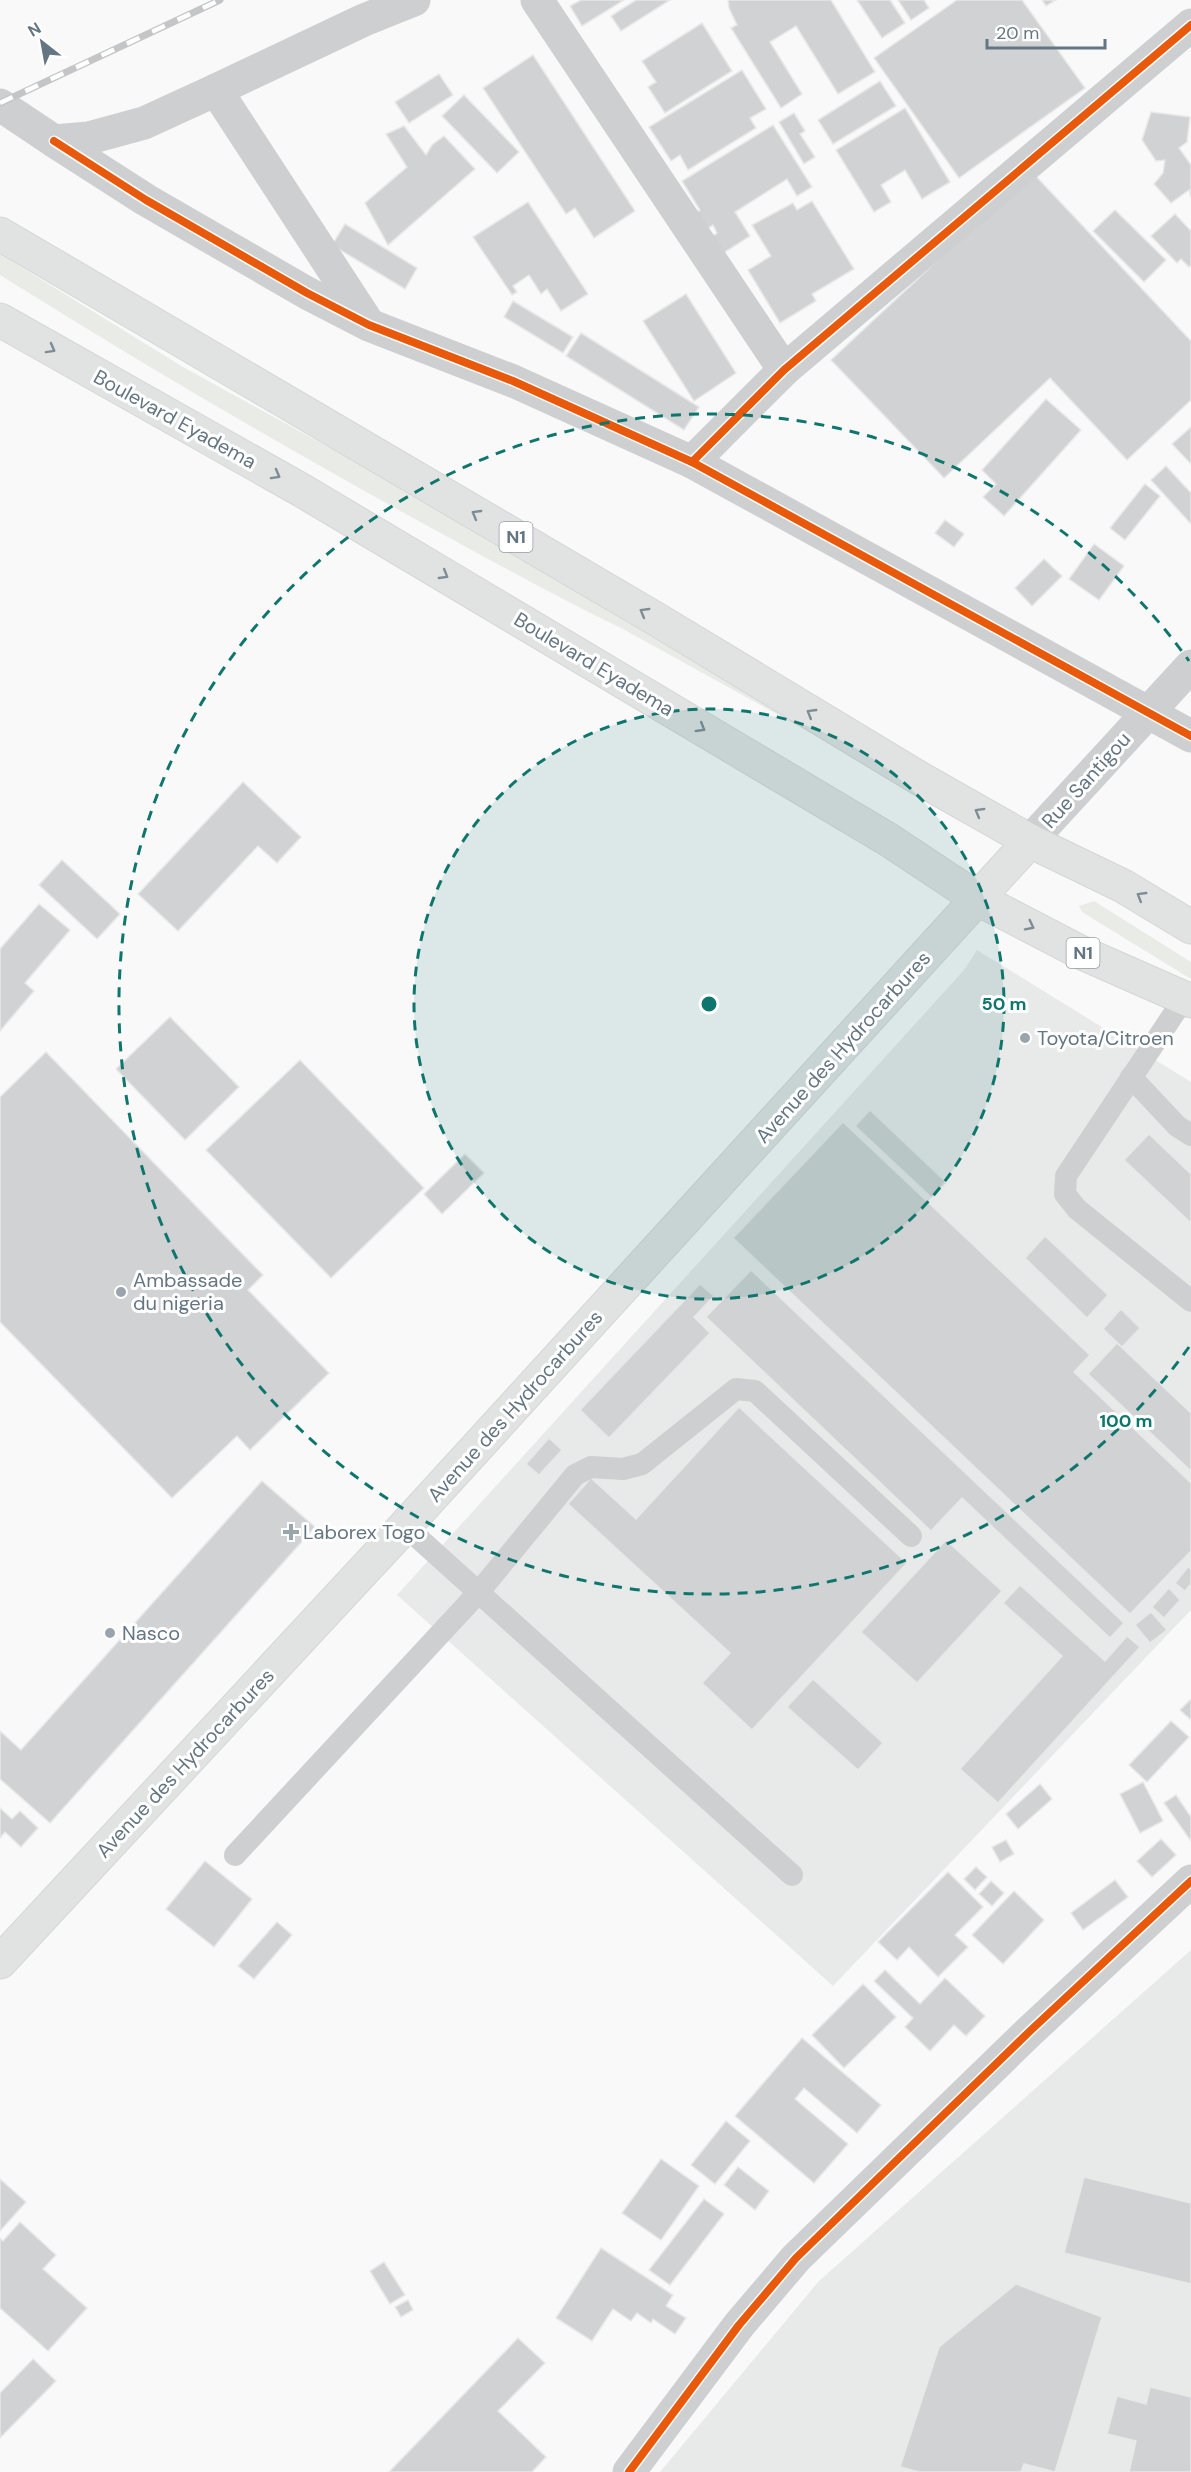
<svg xmlns="http://www.w3.org/2000/svg" width="1191" height="2472" viewBox="0 0 1191 2472" font-family="'DM Sans',sans-serif">
  <style>
    .built { fill: #e8e9e9 }
    .green { fill: #e8ebe6 }
    .building { fill: #d0d2d3; stroke: #e8e8e8; stroke-width: 1.5 }
    .lines { fill: none; stroke-linecap: round; stroke-linejoin: round }
    .secondary-casing { stroke: #d5d6d7; stroke-width: 35 }
    .trunk-casing { stroke: #d5d6d6; stroke-width: 35 }
    .service { stroke: #cecfd0; stroke-width: 22 }
    .minor { stroke: #cecfd0; stroke-width: 33 }
    .secondary { stroke: #e1e2e2; stroke-width: 33 }
    .trunk { stroke: #e1e2e2; stroke-width: 33 }
    .rail-casing { stroke: #c3c5c6; stroke-width: 7 }
    .rail { stroke: #fff; stroke-width: 4.5; stroke-dasharray: 14; stroke-linecap: butt }
    .cycleway-casing { stroke: #fff; stroke-width: 11 }
    .cycleway { stroke: #e8590c; stroke-width: 8 }
    .oneway { stroke: #7e8c96 }
    .ring { fill: none; stroke: #0f766e; stroke-width: 3; stroke-dasharray: 10 8 }
    .poi-dot { fill: #99a4ac; stroke: #fff; stroke-width: 2 }
    .labels { text-anchor: middle; stroke-width: 6; stroke-linejoin: round; paint-order: stroke }
    .shield { fill: #fff; stroke: #939fa8; stroke-width: 1.5 }
    .shield-label { font-size: 18px; font-weight: bold; fill: #657683 }
    .street-label { font-size: 20px; fill: #657683; stroke: #fff }
    .poi-label { font-size: 20px; fill: #657683; stroke: #fff; text-anchor: start }
    .centre { fill: #0f766e; stroke: #fff; stroke-width: 3 }
    .ring-label { font-size: 18px; text-anchor: middle; font-weight: bold; fill: #0f766e; stroke: #fff; stroke-width: 6; stroke-linejoin: round; paint-order: stroke }
  </style>
  <rect width="100%" height="100%" fill="#f9f9f9"/>
  <g class="built">
    <polygon points="977,950 1191,1082 1191,1610 833,1986 397,1595 964,970"/>
    <polygon points="1191,1950 1191,2472 660,2472 819,2281"/>
  </g>
  <g class="green">
    <path d="M 0,254 L 183,367 L 632,614 L 921,794 L 623,629 C 559,598 497,564 435,530 C 287,449 142,364 0,275 Z"/>
    <polygon points="1094,901 1191,962 1191,979 1082,912 1079,906"/>
  </g>
  <g class="building">
    <polygon points="581,0 624,0 582,26 570,6"/>
    <polygon points="636,0 670,0 621,31 611,16"/>
    <polygon points="728,0 831,0 875,72 838,94 796,26 770,42 802,94 781,108 731,28 737,25 729,8"/>
    <polygon points="857,0 890,0 905,23 882,38"/>
    <polygon points="898,0 924,0 929,8 911,20"/>
    <polygon points="957,0 1022,0 1085,88 959,178 874,58"/>
    <polygon points="1042,0 1056,0 1046,6"/>
    <polygon points="702,23 732,71 665,113 648,87 656,82 642,61"/>
    <polygon points="533,55 635,211 594,238 575,208 566,214 483,88"/>
    <polygon points="742,70 766,109 750,118 756,128 688,170 680,155 671,161 649,127"/>
    <polygon points="439,74 453,95 409,123 395,102"/>
    <polygon points="880,81 896,106 833,144 818,120"/>
    <polygon points="464,95 519,152 497,173 442,116"/>
    <polygon points="905,108 950,182 922,199 905,170 881,185 891,202 874,212 836,150"/>
    <polygon points="1151,112 1190,117 1187,142 1179,148 1191,165 1191,197 1189,190 1171,203 1154,184 1163,173 1165,160 1156,161 1142,140"/>
    <polygon points="794,113 805,131 800,134 815,157 804,164 779,122"/>
    <polygon points="773,125 812,187 797,196 787,179 735,212 750,236 722,254 712,237 717,233 713,225 702,232 692,216 700,210 682,181"/>
    <polygon points="404,126 426,155 432,145 444,136 475,169 388,245 365,203 407,167 386,134"/>
    <polygon points="1032,172 1191,341 1191,400 1127,460 1050,378 944,478 831,360"/>
    <polygon points="812,201 854,269 812,294 816,301 780,323 748,270 771,256 752,225 793,203 797,210"/>
    <polygon points="528,202 588,294 561,311 547,289 541,294 529,275 513,286 517,292 512,295 473,237"/>
    <polygon points="1115,210 1166,260 1144,282 1093,231"/>
    <polygon points="1175,214 1191,231 1191,265 1189,267 1181,259 1177,263 1151,236"/>
    <polygon points="345,224 417,268 405,289 332,245"/>
    <polygon points="686,294 736,373 694,401 643,321"/>
    <polygon points="513,301 573,337 563,353 504,317"/>
    <polygon points="581,333 699,407 684,430 566,356"/>
    <polygon points="1046,399 1081,430 1004,516 983,497 996,484 982,470"/>
    <polygon points="1191,427 1191,464 1172,444"/>
    <polygon points="1166,466 1191,493 1191,524 1151,480"/>
    <polygon points="1145,484 1160,496 1125,540 1110,528"/>
    <polygon points="945,520 964,534 954,547 935,533"/>
    <polygon points="1094,544 1124,566 1099,600 1069,579"/>
    <polygon points="1044,559 1062,576 1032,606 1015,588"/>
    <polygon points="243,782 301,837 277,863 258,846 178,931 138,894"/>
    <polygon points="62,860 120,914 97,939 39,885"/>
    <polygon points="39,904 70,930 25,983 34,991 0,1031 0,949"/>
    <polygon points="170,1017 239,1087 185,1140 116,1069"/>
    <polygon points="46,1052 263,1275 248,1290 329,1373 250,1450 237,1436 172,1498 0,1322 0,1097"/>
    <polygon points="300,1060 424,1188 331,1278 206,1150"/>
    <polygon points="870,1110 947,1183 932,1198 855,1126"/>
    <polygon points="843,1122 1090,1355 1074,1372 1191,1483 1191,1551 1130,1614 733,1238"/>
    <polygon points="1149,1134 1191,1174 1191,1223 1124,1160"/>
    <polygon points="465,1154 484,1173 442,1214 424,1194"/>
    <polygon points="1045,1236 1108,1295 1087,1318 1025,1258"/>
    <polygon points="751,1270 1124,1623 1110,1638 962,1498 931,1531 706,1317"/>
    <polygon points="700,1284 714,1296 694,1317 710,1333 609,1438 580,1410"/>
    <polygon points="1121,1309 1140,1328 1122,1347 1103,1329"/>
    <polygon points="1117,1343 1191,1413 1191,1471 1088,1374"/>
    <polygon points="739,1407 907,1563 752,1730 702,1683 730,1653 568,1504 591,1478 636,1519"/>
    <polygon points="549,1438 562,1450 539,1475 526,1464"/>
    <polygon points="262,1481 315,1527 50,1823 0,1779 0,1731 21,1750"/>
    <polygon points="946,1540 1002,1591 917,1683 861,1632"/>
    <polygon points="1188,1567 1191,1569 1191,1584 1185,1591 1175,1583"/>
    <polygon points="1020,1585 1105,1661 1127,1636 1140,1647 998,1803 960,1769 1062,1656 1003,1603"/>
    <polygon points="1169,1588 1180,1600 1164,1618 1152,1607"/>
    <polygon points="1151,1612 1167,1630 1150,1643 1135,1625"/>
    <polygon points="813,1679 883,1743 858,1770 787,1707"/>
    <polygon points="1191,1699 1191,1720 1180,1710"/>
    <polygon points="1171,1721 1189,1737 1147,1782 1129,1765"/>
    <polygon points="1143,1782 1163,1821 1140,1833 1120,1794"/>
    <polygon points="1040,1784 1052,1799 1018,1829 1006,1814"/>
    <polygon points="1176,1795 1191,1817 1191,1841 1164,1803"/>
    <polygon points="0,1808 12,1819 20,1811 38,1828 21,1847 5,1832 0,1838"/>
    <polygon points="1161,1839 1176,1855 1152,1877 1137,1861"/>
    <polygon points="1006,1840 1014,1854 1000,1862 992,1847"/>
    <polygon points="205,1861 252,1899 214,1947 166,1909"/>
    <polygon points="976,1867 987,1877 975,1890 964,1879"/>
    <polygon points="948,1872 983,1907 955,1935 968,1947 938,1977 909,1947 897,1960 878,1942"/>
    <polygon points="1115,1880 1128,1897 1083,1930 1071,1913"/>
    <polygon points="991,1881 1004,1893 992,1906 979,1894"/>
    <polygon points="1014,1891 1044,1920 1003,1964 972,1935"/>
    <polygon points="277,1922 292,1935 254,1979 238,1966"/>
    <polygon points="885,1970 920,2004 945,1978 985,2016 966,2036 954,2025 930,2051 905,2027 913,2018 874,1981"/>
    <polygon points="863,1984 896,2017 844,2068 812,2035"/>
    <polygon points="802,2038 881,2105 857,2133 804,2088 795,2099 848,2144 814,2183 735,2116"/>
    <polygon points="726,2121 750,2141 715,2184 691,2165"/>
    <polygon points="661,2159 699,2186 661,2240 622,2213"/>
    <polygon points="738,2167 769,2191 755,2210 724,2185"/>
    <polygon points="1084,2177 1191,2203 1191,2284 1064,2253"/>
    <polygon points="0,2179 26,2202 0,2231"/>
    <polygon points="704,2199 724,2214 670,2285 649,2270"/>
    <polygon points="20,2222 56,2255 43,2269 87,2308 48,2351 0,2308 0,2238 3,2241"/>
    <polygon points="601,2248 673,2295 666,2306 686,2318 675,2334 653,2319 651,2323 637,2313 631,2321 613,2309 592,2341 556,2318"/>
    <polygon points="384,2262 405,2295 390,2304 370,2271"/>
    <polygon points="1016,2284 1102,2317 1055,2472 1024,2464 1021,2472 919,2472 900,2467 939,2347"/>
    <polygon points="408,2300 413,2310 401,2317 395,2307"/>
    <polygon points="518,2338 545,2363 498,2411 546,2457 532,2472 389,2472"/>
    <polygon points="33,2359 56,2381 0,2438 0,2393"/>
    <polygon points="1150,2387 1191,2397 1191,2472 1129,2472 1136,2441 1107,2434 1117,2396 1146,2404"/>
  </g>
  <g class="lines">
    <g class="secondary-casing">
      <polyline id="secondary" points="0,1962 405,1526 1030,841"/>
    </g>
    <g class="trunk-casing">
      <g id="trunk">
        <polyline points="0,234 656,619 919,778 1030,841 1123,886 1191,927"/>
        <polyline points="0,320 303,491 889,840 978,899 1080,952 1191,1001"/>
      </g>
    </g>
    <g class="service">
      <polyline points="1185,997 1066,1176 1065,1194 1077,1209 1191,1301"/>
      <polyline points="1131,1077 1177,1126 1191,1135"/>
      <polyline points="405,1526 792,1875"/>
      <polyline points="235,1855 478,1593 575,1475 591,1467 623,1469 642,1464 736,1389 755,1391 911,1536"/>
    </g>
    <g class="minor">
      <polyline points="537,0 784,370"/>
      <polyline points="0,105 54,141 89,138 144,123 216,90"/>
      <polyline points="54,141 146,200 307,293 369,325 513,381 692,462 1191,736"/>
      <polyline points="368,323 216,90 364,20 414,0"/>
      <polyline points="692,462 784,370 1191,25"/>
      <polyline points="1030,841 1191,666"/>
      <polyline points="629,2472 739,2325 796,2258 1030,2031 1191,1881"/>
    </g>
    <use href="#secondary" class="secondary"/>
    <use href="#trunk" class="trunk"/>
    <g class="rail-casing">
      <polyline id="rail" points="0,103 220,0"/>
    </g>
    <use href="#rail" class="rail"/>
    <g class="cycleway-casing">
      <g id="cycleway">
        <polyline points="54,141 146,200 307,293 369,325 513,381 692,462 1191,736"/>
        <polyline points="692,462 784,370 1191,25"/>
        <polyline points="629,2472 739,2325 796,2258 1030,2031 1191,1881"/>
      </g>
    </g>
    <use href="#cycleway" class="cycleway"/>
  </g>
  <defs><path id="oneway-chevron" d="M-2-3.5L2.5 0L-2 3.5" fill="none" stroke-width="1.6" stroke-linecap="round" stroke-linejoin="round" transform="scale(1.5)"/></defs>
  <g class="oneway">
    <use href="#oneway-chevron" transform="translate(51 349) rotate(29)"/>
    <use href="#oneway-chevron" transform="translate(276 475) rotate(29)"/>
    <use href="#oneway-chevron" transform="translate(476 514) rotate(-150)"/>
    <use href="#oneway-chevron" transform="translate(444 575) rotate(31)"/>
    <use href="#oneway-chevron" transform="translate(644 612) rotate(-150)"/>
    <use href="#oneway-chevron" transform="translate(811 713) rotate(-149)"/>
    <use href="#oneway-chevron" transform="translate(701 728) rotate(31)"/>
    <use href="#oneway-chevron" transform="translate(979 812) rotate(-150)"/>
    <use href="#oneway-chevron" transform="translate(1141 896) rotate(-149)"/>
    <use href="#oneway-chevron" transform="translate(1030 926) rotate(27)"/>
  </g>
  <circle cx="709" cy="1004" r="295" fill="#0f766e" fill-opacity=".12"/>
  <g class="ring">
    <circle cx="709" cy="1004" r="295"/>
    <path d="M1189 1347A590 590 0 1 1 1189 661"/>
  </g>
  <g class="poi-dot">
    <circle cx="1025" cy="1038" r="6"/>
    <circle cx="121" cy="1292" r="6"/>
    <path d="M288 1523h6v6h6v6h-6v6h-6v-6h-6v-6h6z"/>
    <circle cx="110" cy="1633" r="6"/>
  </g>
  <g class="labels">
    <g class="shield">
      <rect x="499.5" y="522" width="33" height="30" rx="4.5"/>
      <rect x="1066.5" y="938" width="33" height="30" rx="4.5"/>
    </g>
    <g class="shield-label">
      <text x="516" y="543">N1</text>
      <text x="1083" y="959">N1</text>
    </g>
    <g class="street-label">
      <text transform="translate(175 419) rotate(29)" y="7">Boulevard Eyadema</text>
      <text transform="translate(594 664) rotate(31)" y="7">Boulevard Eyadema</text>
      <text transform="translate(1086 780) rotate(-48)" y="7">Rue Santigou</text>
      <text transform="translate(843 1047) rotate(-48)" y="7">Avenue des Hydrocarbures</text>
      <text transform="translate(515 1406) rotate(-48)" y="7">Avenue des Hydrocarbures</text>
      <text transform="translate(185 1763) rotate(-47)" y="7">Avenue des Hydrocarbures</text>
    </g>
    <g class="poi-label">
      <text x="1037" y="1045">Toyota/Citroen</text>
      <text x="133" y="1287">Ambassade<tspan x="133" dy="23">du nigeria</tspan></text>
      <text x="303" y="1539">Laborex Togo</text>
      <text x="122" y="1640">Nasco</text>
    </g>
  </g>
  <circle cx="709" cy="1004" r="9" class="centre"/>
  <g class="ring-label">
    <text x="1004" y="1010">50 m</text>
    <text x="1126" y="1427">100 m</text>
  </g>
  <g transform="translate(42 42) rotate(329)" stroke="#ffffff" stroke-width="4.5" paint-order="stroke">
  <path d="M0-4.5L10 22L0 15L-10 22Z" fill="#657683"/>
  <text y="-9" font-size="16" font-weight="bold" text-anchor="middle" fill="#657683">N</text>
  </g>
  <path d="M987 39v9h118v-9" fill="none" stroke="#657683" stroke-width="3"/>
  <text x="996" y="39" font-size="18" fill="#657683" stroke="#ffffff" stroke-width="4.5" paint-order="stroke">20 m</text>
</svg>
